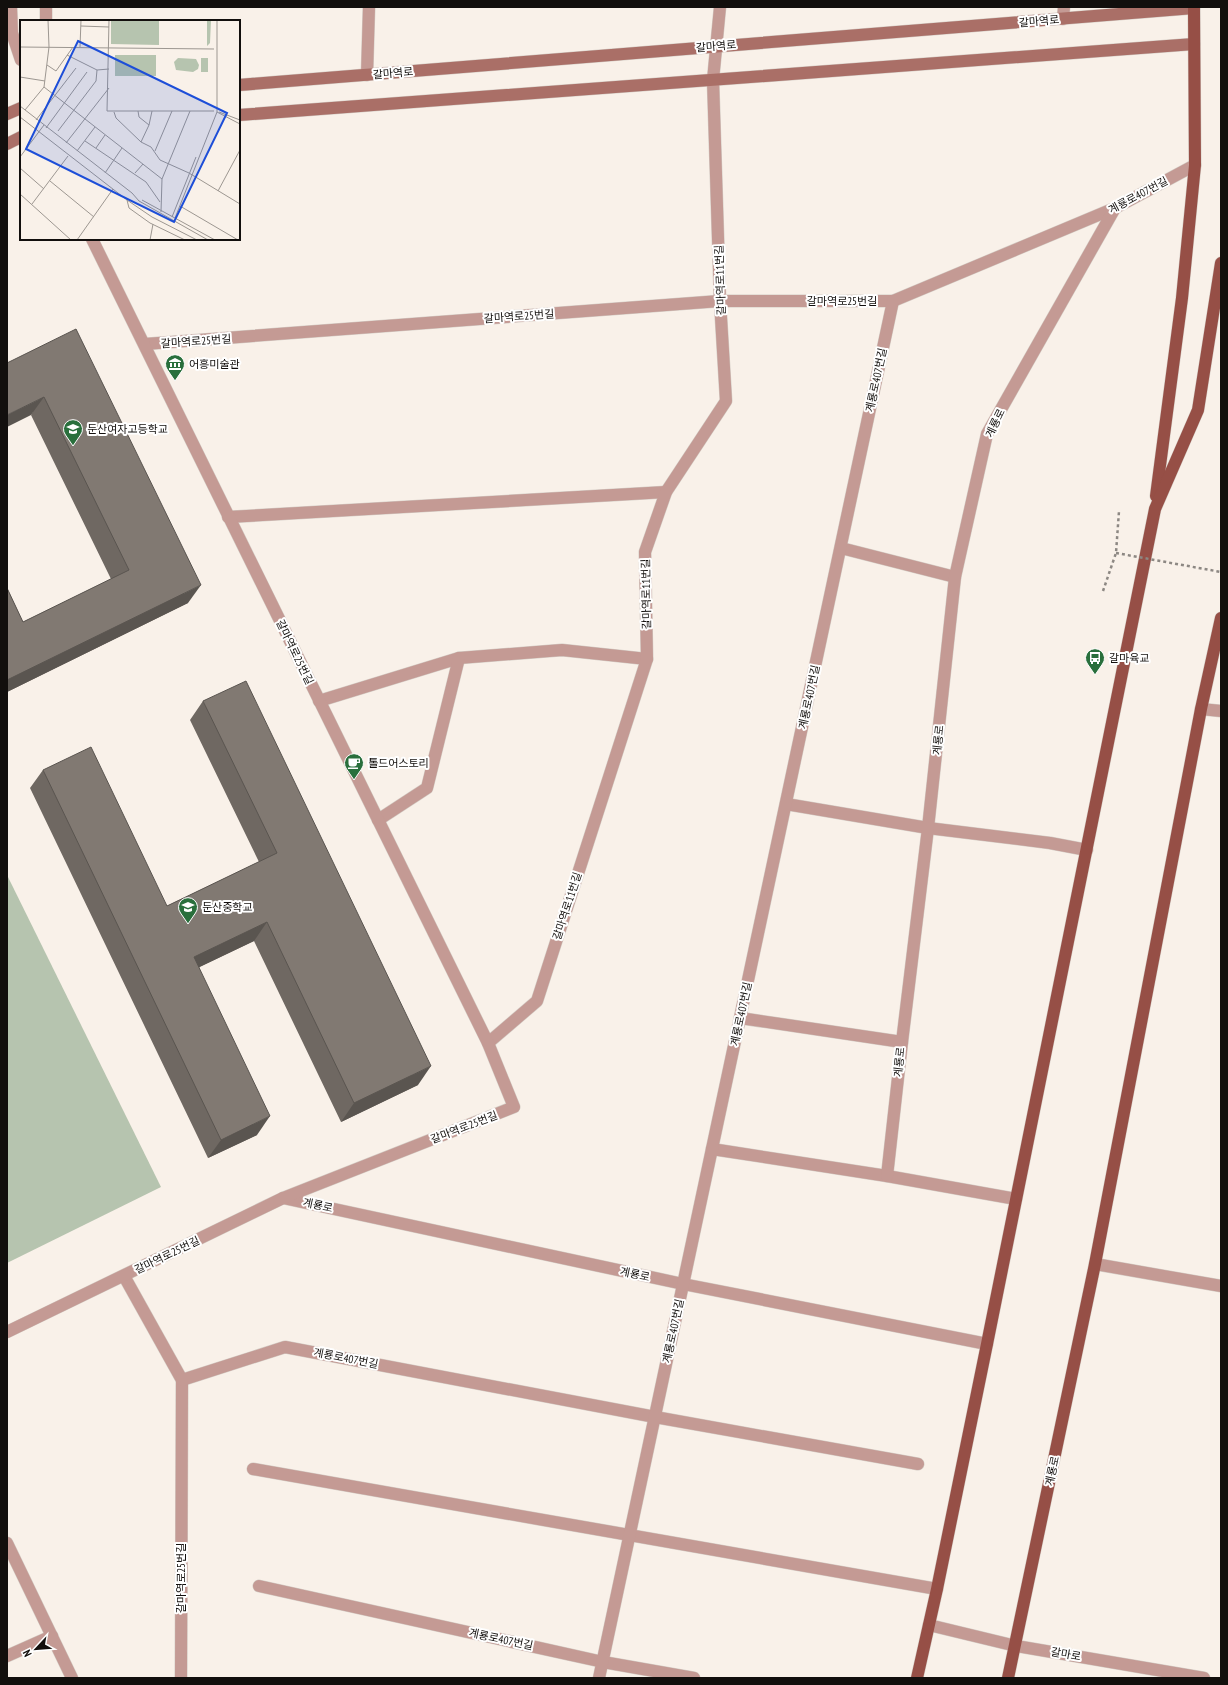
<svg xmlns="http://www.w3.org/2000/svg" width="1228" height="1685" viewBox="0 0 1228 1685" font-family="'PT Sans Narrow','Noto Sans KR',sans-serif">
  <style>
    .green { fill: #b6c4af }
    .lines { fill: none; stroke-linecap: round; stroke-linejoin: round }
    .pedestrian-casing { stroke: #d4cdc6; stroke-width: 13 }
    .minor-casing { stroke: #d4cdc6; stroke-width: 13 }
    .tertiary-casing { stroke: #d4cdc6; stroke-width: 13 }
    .secondary-casing { stroke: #d4cdc6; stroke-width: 13 }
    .primary-casing { stroke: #d4cdc6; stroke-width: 13 }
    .path { stroke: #8d8883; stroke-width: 2.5; stroke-dasharray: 3 3; stroke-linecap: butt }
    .pedestrian { stroke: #c49a94; stroke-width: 12 }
    .minor { stroke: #c49a94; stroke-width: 12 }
    .tertiary { stroke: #c49a94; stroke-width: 12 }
    .secondary { stroke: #aa6f67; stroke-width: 12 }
    .primary { stroke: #964f46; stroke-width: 12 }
    .path-bridge { stroke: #8d8883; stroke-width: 2.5; stroke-dasharray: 3 3; stroke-linecap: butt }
    .wall { fill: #6f6862 }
    .shaded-wall { fill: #5a5550 }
    .building { fill: #817972; stroke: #5a5550 }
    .labels { text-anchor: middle; stroke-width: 4; stroke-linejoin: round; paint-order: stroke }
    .street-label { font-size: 11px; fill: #120f0d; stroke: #fff }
    .poi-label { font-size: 11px; fill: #120f0d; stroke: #fff; text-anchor: start }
    .inset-road { fill: none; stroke: #9d9791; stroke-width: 1 }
    .view { fill: #1d4ed8; fill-opacity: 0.15; stroke: #1d4ed8; stroke-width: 2 }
    .inset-edge { fill: none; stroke: #120f0d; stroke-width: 2 }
  </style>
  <rect width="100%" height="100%" fill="#f9f1e9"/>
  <polygon class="green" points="7,875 161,1187 7,1263"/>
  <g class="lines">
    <g class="pedestrian-casing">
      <polyline id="pedestrian" points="367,75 369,7"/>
    </g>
    <g class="minor-casing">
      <g id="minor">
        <polyline points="1063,19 1064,7"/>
        <polyline points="145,344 720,301 893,301 1115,208 1195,165"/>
        <polyline points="228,517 666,492"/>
        <polyline points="841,548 955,577"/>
        <polyline points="319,701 459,658 562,650 647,659"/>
        <polyline points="1201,709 1221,711"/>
        <polyline points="786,804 928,828 1050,843 1087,850"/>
        <polyline points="378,820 427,788 459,658"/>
        <polyline points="740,1018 902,1042"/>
        <polyline points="488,1043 537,1001 647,659 645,552 666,492 726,401 720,301 713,80 720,7"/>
        <polyline points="712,1149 887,1176 1016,1199"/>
        <polyline points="887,1176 902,1042 928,828 955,577 987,434 1115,208"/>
        <polyline points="283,1198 683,1284 987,1344"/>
        <polyline points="1095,1264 1221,1286"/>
        <polyline points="124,1276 182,1380 181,1678"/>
        <polyline points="7,1332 283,1198 514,1107 488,1043 92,239"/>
        <polyline points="182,1380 285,1347 655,1417 918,1464"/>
        <polyline points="253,1469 937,1589"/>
        <polyline points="259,1586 603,1662 694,1678"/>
        <polyline points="7,1656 52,1636"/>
        <polyline points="599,1678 893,301"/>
      </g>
    </g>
    <g class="tertiary-casing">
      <g id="tertiary">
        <polyline points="11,7 12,33 21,60"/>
        <polyline points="46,7 46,21"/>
        <polyline points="7,1543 72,1678"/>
        <polyline points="929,1625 1016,1646 1204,1678"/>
      </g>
    </g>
    <g class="secondary-casing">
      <g id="secondary">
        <polyline points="239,85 1194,8"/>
        <polyline points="7,114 21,108"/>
        <polyline points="239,115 1194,44"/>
        <polyline points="7,144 21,137"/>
      </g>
    </g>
    <g class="primary-casing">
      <g id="primary">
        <polyline points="1156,496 1182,298 1195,165 1194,7"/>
        <polyline points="917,1678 937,1589 987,1344 1155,509 1198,410 1221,263"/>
        <polyline points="1008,1678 1095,1264 1201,709 1221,618"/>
      </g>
    </g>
    <polyline class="path" points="1103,591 1116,553 1119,511"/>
    <use href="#pedestrian" class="pedestrian"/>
    <use href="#minor" class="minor"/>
    <use href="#tertiary" class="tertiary"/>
    <use href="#secondary" class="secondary"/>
    <use href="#primary" class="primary"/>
    <polyline class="path-bridge" points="1116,553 1221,572"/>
  </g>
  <g class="wall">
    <polygon points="76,329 188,603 7,692 7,588 23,622 111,579 31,415"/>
    <polygon points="203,701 418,1085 341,1122 254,941 199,967 257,1135 208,1158 30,788 43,770 167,906 259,862 190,720"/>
  </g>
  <g class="shaded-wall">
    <polygon points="44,397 31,415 7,427 7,415"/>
    <polygon points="201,585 188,603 7,692 7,680"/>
    <polygon points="267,922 254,941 181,976 194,957"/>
    <polygon points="431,1066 418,1085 341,1122 354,1103"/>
    <polygon points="270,1116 257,1135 208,1158 221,1140"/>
  </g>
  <g class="building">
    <polygon points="76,329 201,585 7,680 7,588 23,622 129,570 44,397 7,415 7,363"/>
    <polygon points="246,681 431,1066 354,1103 267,922 194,957 270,1116 221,1140 43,770 91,747 167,906 277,853 203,701"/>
  </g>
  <defs>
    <g id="museum-pin" transform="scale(1)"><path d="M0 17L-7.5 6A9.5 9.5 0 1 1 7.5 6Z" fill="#296f3c" stroke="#fff"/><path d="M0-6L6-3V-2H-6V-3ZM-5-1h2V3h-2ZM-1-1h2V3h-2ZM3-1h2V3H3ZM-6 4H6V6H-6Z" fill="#fff"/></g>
    <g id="school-pin" transform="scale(1)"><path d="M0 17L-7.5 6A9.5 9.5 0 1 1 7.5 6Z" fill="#296f3c" stroke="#fff"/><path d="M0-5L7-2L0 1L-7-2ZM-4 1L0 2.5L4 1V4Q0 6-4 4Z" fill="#fff"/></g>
    <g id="bus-pin" transform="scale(1)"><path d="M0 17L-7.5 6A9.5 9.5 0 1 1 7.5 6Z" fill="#296f3c" stroke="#fff"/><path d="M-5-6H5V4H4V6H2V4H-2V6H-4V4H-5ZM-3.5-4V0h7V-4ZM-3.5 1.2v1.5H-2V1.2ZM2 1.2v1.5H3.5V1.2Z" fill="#fff"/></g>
    <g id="cafe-pin" transform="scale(1)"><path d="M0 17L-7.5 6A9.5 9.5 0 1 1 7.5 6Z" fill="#296f3c" stroke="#fff"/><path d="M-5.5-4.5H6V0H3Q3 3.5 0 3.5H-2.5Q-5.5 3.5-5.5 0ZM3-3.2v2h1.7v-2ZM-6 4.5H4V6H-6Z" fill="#fff"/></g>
  </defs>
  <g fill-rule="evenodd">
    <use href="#museum-pin" x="175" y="364"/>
    <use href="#school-pin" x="73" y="429"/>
    <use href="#bus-pin" x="1095" y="658"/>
    <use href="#cafe-pin" x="354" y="763"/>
    <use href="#school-pin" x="188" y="907"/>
  </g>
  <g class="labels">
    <g class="street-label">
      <text transform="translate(1039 21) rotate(-5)" y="4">갈마역로</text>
      <text transform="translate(716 46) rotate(-5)" y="4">갈마역로</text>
      <text transform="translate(393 73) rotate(-5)" y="4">갈마역로</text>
      <text transform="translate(1138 195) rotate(-28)" y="4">계룡로407번길</text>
      <text transform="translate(720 280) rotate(-92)" y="4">갈마역로11번길</text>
      <text x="842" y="305">갈마역로25번길</text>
      <text transform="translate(519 316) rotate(-4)" y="4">갈마역로25번길</text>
      <text transform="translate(196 341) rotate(-4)" y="4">갈마역로25번길</text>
      <text transform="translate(876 380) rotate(-78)" y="4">계룡로407번길</text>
      <text transform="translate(995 423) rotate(-64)" y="4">계룡로</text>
      <text transform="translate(646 594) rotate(-91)" y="4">갈마역로11번길</text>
      <text transform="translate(295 652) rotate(64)" y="4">갈마역로25번길</text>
      <text transform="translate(809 697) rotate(-78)" y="4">계룡로407번길</text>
      <text transform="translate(938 740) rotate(-84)" y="4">계룡로</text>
      <text transform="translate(567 906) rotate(-72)" y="4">갈마역로11번길</text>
      <text transform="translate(741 1014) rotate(-78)" y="4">계룡로407번길</text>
      <text transform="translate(899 1062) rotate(-84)" y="4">계룡로</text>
      <text transform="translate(464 1127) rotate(-21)" y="4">갈마역로25번길</text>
      <text transform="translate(318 1205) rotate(12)" y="4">계룡로</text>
      <text transform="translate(167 1255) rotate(-26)" y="4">갈마역로25번길</text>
      <text transform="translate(635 1274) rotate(12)" y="4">계룡로</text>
      <text transform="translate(673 1331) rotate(-78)" y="4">계룡로407번길</text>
      <text transform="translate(346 1358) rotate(11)" y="4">계룡로407번길</text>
      <text transform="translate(1052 1471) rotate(-78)" y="4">계룡로</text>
      <text transform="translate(181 1578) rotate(-90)" y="4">갈마역로25번길</text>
      <text transform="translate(501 1639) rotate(12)" y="4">계룡로407번길</text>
      <text transform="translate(1066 1654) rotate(10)" y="4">갈마로</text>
    </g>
    <g class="poi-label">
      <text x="189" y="368">어흥미술관</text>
      <text x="87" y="433">둔산여자고등학교</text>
      <text x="1109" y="662">갈마육교</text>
      <text x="368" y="767">톨드어스토리</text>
      <text x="202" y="911">둔산중학교</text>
    </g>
  </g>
  <g transform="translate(20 20)">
    <rect width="220" height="220" fill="#f9f1e9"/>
    <path d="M 91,0 L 139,0 L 139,25 L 91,24 ZM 187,0 L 191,0 L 190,23 L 187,26 ZM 95,35 L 136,35 L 136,56 L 95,56 ZM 158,38 L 176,39 L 179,45 L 178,49 L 173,52 L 156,50 L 154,42 ZM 181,38 L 188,38 L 188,52 L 181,52 Z" fill="#b6c4af"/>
    <path class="inset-road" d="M 89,0 L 87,91 L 194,91M 61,6 L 89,7M 0,27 L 194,29M 60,27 L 61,0M 47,35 L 77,50 L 89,49M 27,45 L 36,51 L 53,27M 0,57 L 25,61M 24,67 L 142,159M 0,86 L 112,173 L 119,181 L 188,220M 5,90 L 24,67 L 29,27 L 28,0M 118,91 L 119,97 L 129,105M 94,92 L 96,98 L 121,122 L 131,127 L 140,140 L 169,153 L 220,184M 197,92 L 220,104M 199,92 L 220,100M 0,97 L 107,180 L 132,197 L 177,220M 16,100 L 56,48M 26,108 L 67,52M 38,111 L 76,61 L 77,50M 65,121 L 126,162 L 140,182M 121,122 L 129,105 L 132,91M 46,123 L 89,68M 76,128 L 85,115M 57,131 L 75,107M 135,131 L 152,91M 0,137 L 24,105M 0,148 L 24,169M 85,153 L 102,128M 115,153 L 123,144M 30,161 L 74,197M 198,171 L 220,130M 0,174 L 51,220M 107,180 L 109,188 L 130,203 L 165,220M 122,180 L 195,220M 12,184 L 48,136M 160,186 L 218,220M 141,192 L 142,159 L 170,91M 152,197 L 176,137M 155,198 L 197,92 L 197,0M 57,220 L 93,169M 130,220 L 133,204"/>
    <path class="view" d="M 58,21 L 207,93 L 154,202 L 6,129 Z"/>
    <rect width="220" height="220" class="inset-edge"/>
  </g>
  <rect width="1228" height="1685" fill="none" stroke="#120f0d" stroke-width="16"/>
  <g transform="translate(36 1649) rotate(244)" stroke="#ffffff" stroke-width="3" paint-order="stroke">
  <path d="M0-3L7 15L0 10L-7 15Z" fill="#120f0d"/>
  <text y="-6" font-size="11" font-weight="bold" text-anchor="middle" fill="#120f0d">N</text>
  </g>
</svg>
